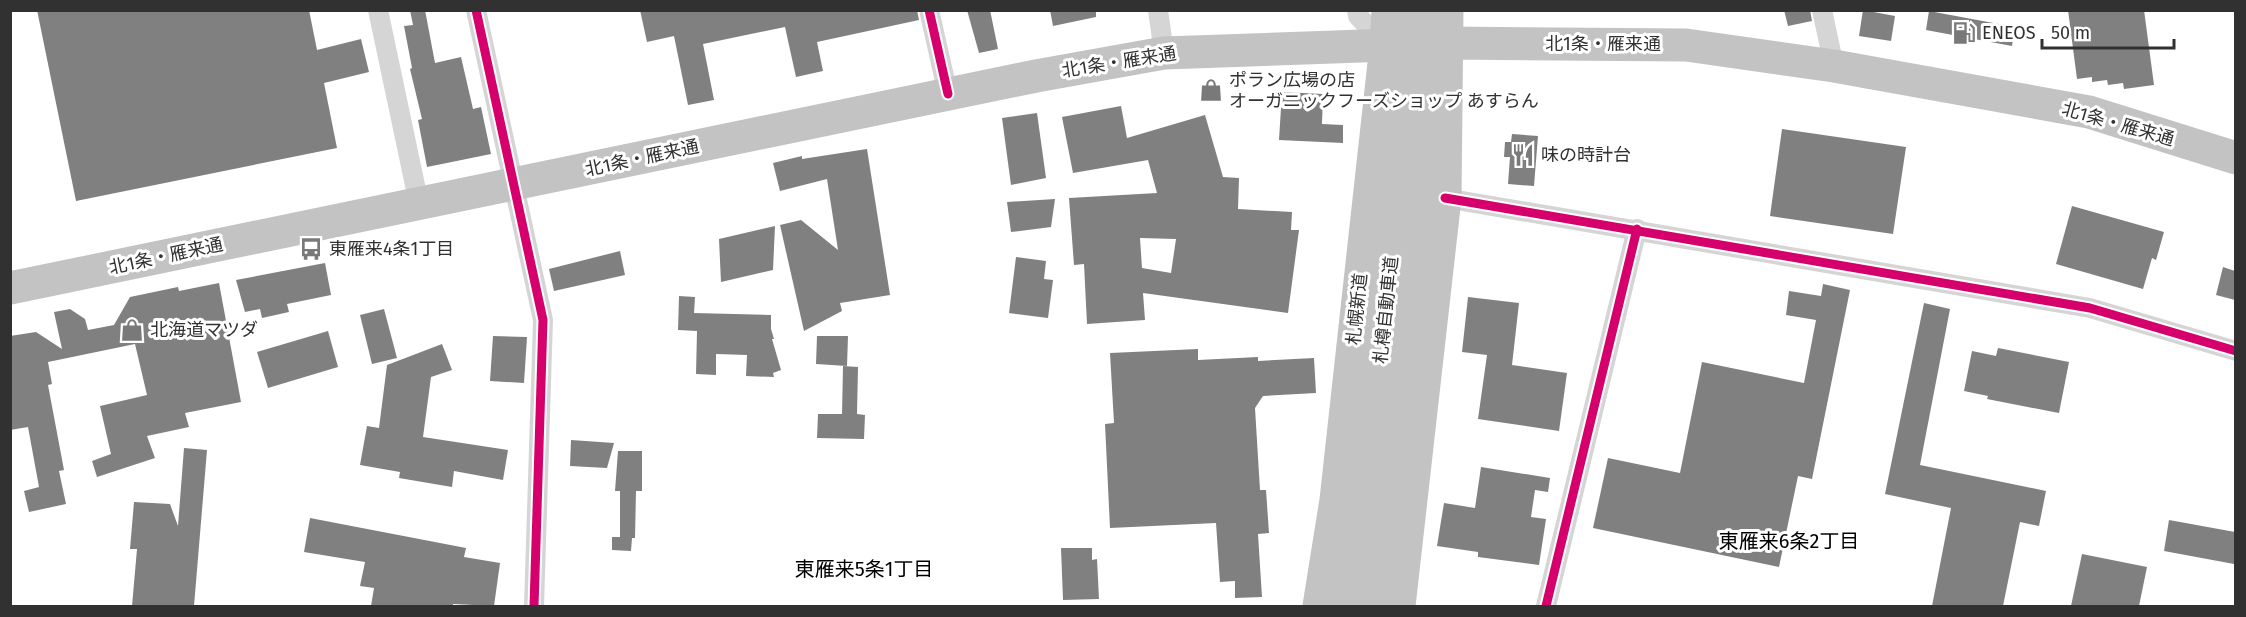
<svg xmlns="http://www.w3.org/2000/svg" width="2246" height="617" viewBox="0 0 2246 617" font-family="'Fira Sans','Noto Sans JP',sans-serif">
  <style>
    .building { fill: #808080; fill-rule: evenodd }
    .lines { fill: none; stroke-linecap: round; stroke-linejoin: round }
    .street { stroke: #d5d5d5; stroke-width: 20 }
    .highway { stroke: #c3c3c3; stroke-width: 33 }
    .highway-bridge { stroke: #c3c3c3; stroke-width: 33 }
    .cycleway-casing { stroke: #fff; stroke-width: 13 }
    .cycleway { stroke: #d6006c; stroke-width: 9 }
    .labels { text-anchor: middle; stroke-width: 6; stroke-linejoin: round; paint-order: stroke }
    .poi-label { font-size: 18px; fill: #313131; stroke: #fff; text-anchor: start }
    .street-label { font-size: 18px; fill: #313131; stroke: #fff }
    .neighbourhood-label { font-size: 20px; fill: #000; stroke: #fff }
  </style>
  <rect width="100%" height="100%" fill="#fff"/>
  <g class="building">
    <polygon points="37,10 309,10 317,50 361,39 369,72 324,83 337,148 76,201"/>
    <polygon points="410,10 425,10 435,63 461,57 473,109 481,107 491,154 427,167 418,120 422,119 410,69 412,68 404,26 413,25"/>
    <polygon points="640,10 917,10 919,20 817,42 823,71 796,77 785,27 703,44 714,100 688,105 674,36 647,42"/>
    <polygon points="967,10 990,10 998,49 979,53"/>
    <polygon points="1050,10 1096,10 1096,17 1053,26"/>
    <polygon points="1784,10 1810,10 1812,21 1788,26"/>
    <polygon points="1863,10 1895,16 1891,41 1859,36"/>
    <polygon points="2068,10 2144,10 2154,85 2124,89 2123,83 2108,85 2107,80 2092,82 2092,77 2077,79"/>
    <polygon points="1929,11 2015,27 2012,46 1926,30"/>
    <polygon points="1282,92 1323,94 1322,124 1343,125 1343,143 1279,140"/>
    <path d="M 1121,106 L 1127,138 L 1205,115 L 1223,177 L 1239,178 L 1238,209 L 1292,212 L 1291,230 L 1299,230 L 1288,313 L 1143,293 L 1145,320 L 1087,324 L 1084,264 L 1074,265 L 1069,198 L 1157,193 L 1148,160 L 1073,173 L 1062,117 ZM 1140,238 L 1176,239 L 1171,273 L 1142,268 Z"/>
    <polygon points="1037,113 1046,178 1011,185 1002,118"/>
    <polygon points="1782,129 1906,147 1893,234 1770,216"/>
    <polygon points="1512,134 1538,136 1534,186 1508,184 1510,157 1504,157 1505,142 1511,142"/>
    <polygon points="867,149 890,295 840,303 842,311 804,331 780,225 801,220 838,250 827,179 780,191 773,163 802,156 802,159"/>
    <polygon points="1055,199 1051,227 1011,232 1007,202"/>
    <polygon points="2072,206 2164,232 2156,260 2152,258 2143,289 2056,264"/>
    <polygon points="775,226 773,270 721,282 719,239"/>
    <polygon points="620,251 625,275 554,291 549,269"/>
    <polygon points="1016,257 1046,261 1044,279 1053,280 1048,318 1009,313"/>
    <polygon points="325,263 331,295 287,304 289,312 262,318 260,309 245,312 236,280"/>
    <polygon points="2223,267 2235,271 2235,300 2216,295"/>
    <polygon points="219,283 241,402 185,413 189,427 147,436 155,458 97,477 92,461 111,454 100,406 147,395 135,344 48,362 52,384 48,385 64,470 59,471 66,504 29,512 24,491 39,487 28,427 10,430 10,336 36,332 62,349 54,312 70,309 85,319 88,330 114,325 130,297 178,287 179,291"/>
    <polygon points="1823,284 1850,290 1812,479 1798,476 1779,567 1593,528 1608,458 1680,473 1702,362 1804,383 1816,320 1786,315 1789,291 1821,296"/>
    <polygon points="679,296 695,297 694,313 771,315 771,329 774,339 772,339 781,370 773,373 774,377 746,376 747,355 716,354 716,375 696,374 697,331 678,330"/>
    <polygon points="1468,297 1519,303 1512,365 1567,373 1559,431 1478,419 1487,355 1462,352"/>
    <polygon points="1924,303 1950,309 1920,465 2046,491 2039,526 2020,522 2003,606 1932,606 1951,508 1885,494"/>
    <polygon points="384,309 397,358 372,364 360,315"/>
    <polygon points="328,331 338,367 268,388 257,352"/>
    <polygon points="493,336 527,337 524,383 490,381"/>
    <polygon points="817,336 848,336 847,366 816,364"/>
    <polygon points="442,344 452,370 431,377 423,437 508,450 503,480 454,471 452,487 399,478 400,472 360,465 367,426 379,428 387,365"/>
    <polygon points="1998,348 2069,362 2059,413 1987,399 1988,396 1964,391 1972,351 1996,356"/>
    <polygon points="1198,349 1198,360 1258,357 1258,361 1314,358 1316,393 1263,396 1255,408 1260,490 1266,490 1269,533 1258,534 1262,597 1235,598 1235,581 1220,582 1216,523 1110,528 1105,424 1114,423 1110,353"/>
    <polygon points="843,366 858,367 857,414 865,415 864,439 817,438 818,414 842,414"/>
    <polygon points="571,440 614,443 607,468 570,466"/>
    <polygon points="184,448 207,450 194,606 132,606 137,549 130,549 134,502 170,504 178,526"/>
    <polygon points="618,451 642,451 642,491 636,491 635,538 632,538 631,551 612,550 612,537 620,537 620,491 615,491"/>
    <polygon points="1481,467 1550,478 1548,492 1535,490 1531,517 1546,519 1539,565 1478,557 1478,552 1437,546 1444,503 1475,508"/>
    <polygon points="310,518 466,548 464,557 500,563 494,606 453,604 453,606 371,606 374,588 360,586 365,562 304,552"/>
    <polygon points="2169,520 2235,532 2234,564 2164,551"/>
    <polygon points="1061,548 1092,548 1092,560 1097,559 1099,599 1063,600"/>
    <polygon points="2082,554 2147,567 2139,606 2071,606"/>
  </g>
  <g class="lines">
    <g class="street">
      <polyline points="378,10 419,204"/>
      <polyline points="476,10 543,320 534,606"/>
      <polyline points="929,10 948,94"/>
      <polyline points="1158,10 1164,53"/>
      <polyline points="1357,10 1358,16 1386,45"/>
      <polyline points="1822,10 1834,66"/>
      <polyline points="1445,198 2090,308 2236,351"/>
      <polyline points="1546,606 1637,229"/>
    </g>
    <g class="highway">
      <polyline points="10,288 1036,76 1164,53 1447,43 1686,45 1834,66 2089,112 2236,158"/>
      <polyline points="1319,606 1336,500 1386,45 1388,10"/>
      <polyline points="1399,606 1445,198 1447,10"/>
    </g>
    <g class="highway-bridge">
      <path d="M 1344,606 C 1379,411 1406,210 1404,10"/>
      <path d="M 1371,606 C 1384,530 1393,454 1403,377 C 1418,255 1430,133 1429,10"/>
    </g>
    <g class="cycleway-casing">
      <g id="cycleway">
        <polyline points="476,10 543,320 534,606"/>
        <polyline points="929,10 948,94"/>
        <polyline points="1445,198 2090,308 2236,351"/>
        <polyline points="1546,606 1637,229"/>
      </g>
    </g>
    <use href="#cycleway" class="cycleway"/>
  </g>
  <defs>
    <g id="fuel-bare" transform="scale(1.8)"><path d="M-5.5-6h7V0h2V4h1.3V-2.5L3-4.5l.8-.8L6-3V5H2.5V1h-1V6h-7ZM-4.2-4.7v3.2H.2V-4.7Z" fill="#797979" stroke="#fff" stroke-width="2.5" paint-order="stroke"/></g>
    <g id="shop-bare" transform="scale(1.8)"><path d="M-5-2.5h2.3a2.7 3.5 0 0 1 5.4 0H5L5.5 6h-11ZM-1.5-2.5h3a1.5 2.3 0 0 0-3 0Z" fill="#797979" stroke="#fff" stroke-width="2.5" paint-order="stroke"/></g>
    <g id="restaurant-bare" transform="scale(1.8)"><path d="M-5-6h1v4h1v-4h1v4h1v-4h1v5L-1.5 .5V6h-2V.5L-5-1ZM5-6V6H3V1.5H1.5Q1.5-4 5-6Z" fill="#797979" stroke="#fff" stroke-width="2.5" paint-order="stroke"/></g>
    <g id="bus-bare" transform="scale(1.8)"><path d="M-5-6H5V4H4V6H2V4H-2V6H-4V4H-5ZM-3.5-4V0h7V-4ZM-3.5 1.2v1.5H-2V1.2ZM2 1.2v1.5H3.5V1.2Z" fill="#797979" stroke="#fff" stroke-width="2.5" paint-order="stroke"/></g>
  </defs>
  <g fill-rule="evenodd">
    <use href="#fuel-bare" x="1964" y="33"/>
    <use href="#shop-bare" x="1211" y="90"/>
    <use href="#restaurant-bare" x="1523" y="155"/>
    <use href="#bus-bare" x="311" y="249"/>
    <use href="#shop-bare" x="132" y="330"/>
  </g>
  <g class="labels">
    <g class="poi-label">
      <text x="1982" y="39">ENEOS</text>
      <text x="1229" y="86">ポラン広場の店<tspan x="1229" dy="21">オーガニックフーズショップ あすらん</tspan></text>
      <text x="1541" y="161">味の時計台</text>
      <text x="329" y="255">東雁来4条1丁目</text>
      <text x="150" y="336">北海道マツダ</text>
    </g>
    <g class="street-label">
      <text x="1603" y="50">北1条・雁来通</text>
      <text transform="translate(1119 62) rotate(-9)" y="6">北1条・雁来通</text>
      <text transform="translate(2118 124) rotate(16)" y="6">北1条・雁来通</text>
      <text transform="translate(642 158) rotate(-12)" y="6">北1条・雁来通</text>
      <text transform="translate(166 256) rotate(-12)" y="6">北1条・雁来通</text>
      <text transform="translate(1357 309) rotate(-84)" y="6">札幌新道</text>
      <text transform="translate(1386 310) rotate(-84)" y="6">札樽自動車道</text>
    </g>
    <g class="neighbourhood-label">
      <text x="1789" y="548">東雁来6条2丁目</text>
      <text x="864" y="576">東雁来5条1丁目</text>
    </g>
  </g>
  <rect width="2246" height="617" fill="none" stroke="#313131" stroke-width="24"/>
  <path d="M2042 39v9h132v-9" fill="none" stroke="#313131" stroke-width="3"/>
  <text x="2051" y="39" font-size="18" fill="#313131" stroke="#ffffff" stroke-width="4.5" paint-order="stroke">50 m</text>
</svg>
